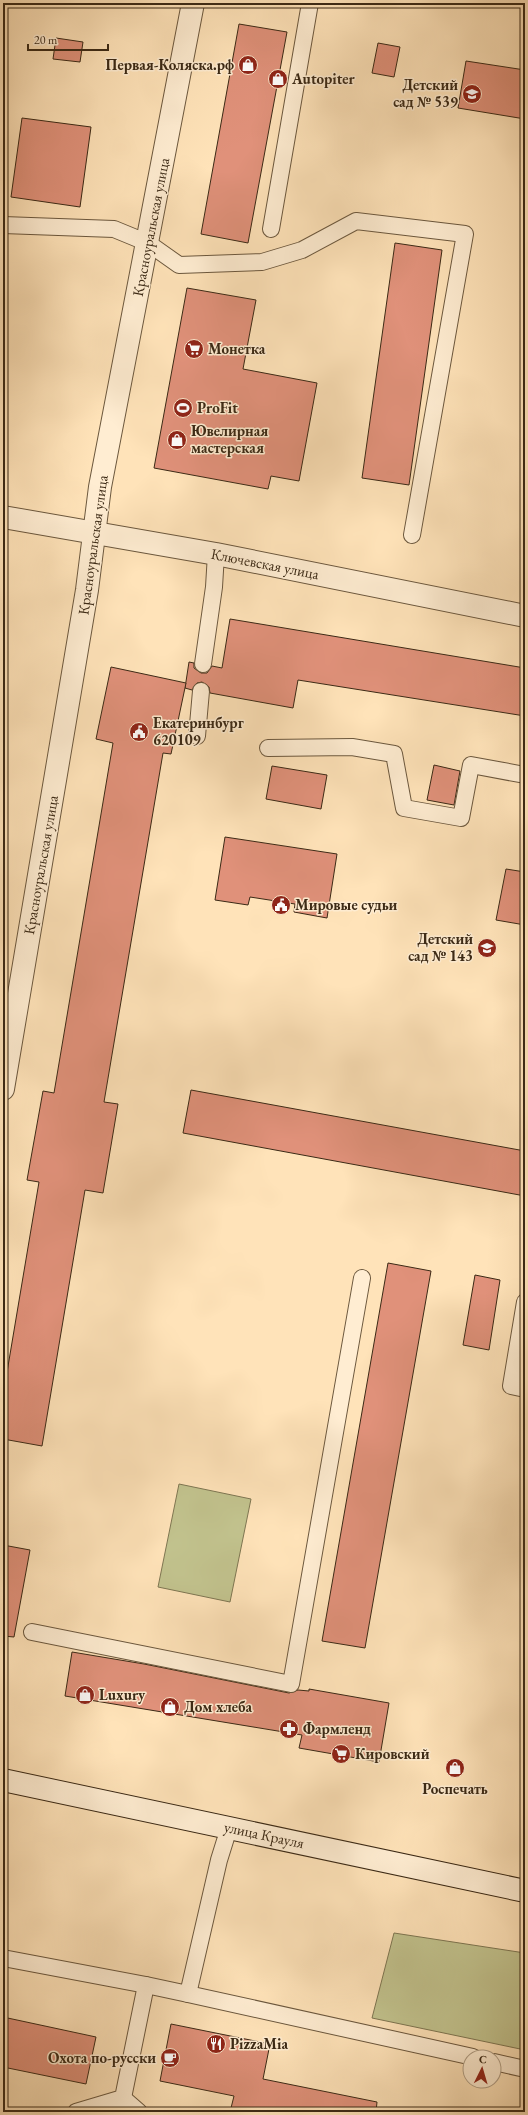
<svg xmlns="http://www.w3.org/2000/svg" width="528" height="2115" viewBox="0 0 528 2115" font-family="'EB Garamond',serif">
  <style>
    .green { fill: #c2c38e; stroke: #7e7652 }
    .building { fill: #e0917a; stroke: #3b2915 }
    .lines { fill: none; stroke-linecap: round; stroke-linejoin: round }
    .lane-casing { stroke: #6c583e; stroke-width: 18 }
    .street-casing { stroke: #6c583e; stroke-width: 24 }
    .secondary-casing { stroke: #3b2915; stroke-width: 24 }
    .lane { stroke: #ffedd2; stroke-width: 16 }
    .street { stroke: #ffedd2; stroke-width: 22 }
    .secondary { stroke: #ffedd2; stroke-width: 22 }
    .labels { text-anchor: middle; stroke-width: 3; stroke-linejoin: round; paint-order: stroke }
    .poi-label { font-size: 15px; font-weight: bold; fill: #3b2915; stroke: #ffedd2; text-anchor: start }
    .street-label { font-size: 15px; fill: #3b2915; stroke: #ffedd2 }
  </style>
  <rect width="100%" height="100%" fill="#ffe3b9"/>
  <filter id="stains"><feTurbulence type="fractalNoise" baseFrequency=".005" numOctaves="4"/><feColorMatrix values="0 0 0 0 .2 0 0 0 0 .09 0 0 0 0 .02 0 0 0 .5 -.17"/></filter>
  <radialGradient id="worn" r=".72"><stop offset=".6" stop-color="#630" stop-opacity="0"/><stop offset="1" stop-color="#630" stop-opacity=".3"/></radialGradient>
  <g class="green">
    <polygon points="179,1484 251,1499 230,1602 158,1587"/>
    <polygon points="394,1933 525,1953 525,2050 372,2018"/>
  </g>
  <g class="building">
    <polygon points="239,24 287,32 248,243 201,234"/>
    <polygon points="56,38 83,42 80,62 53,59"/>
    <polygon points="378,43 400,47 394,77 372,73"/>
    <polygon points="466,61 525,70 525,119 458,108"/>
    <polygon points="22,118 91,127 80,207 11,197"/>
    <polygon points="395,243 442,250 409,485 362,478"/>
    <polygon points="187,288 256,300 243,369 317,383 299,481 271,476 268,489 154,468"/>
    <polygon points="230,619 525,668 525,716 298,680 293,708 210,693 209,687 202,682 197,683 192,690 185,688 189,662 194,663 194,668 201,673 207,673 212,666 222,668"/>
    <polygon points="111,667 186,683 171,754 163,753 104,1102 118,1104 103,1193 85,1190 42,1446 3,1439 3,1396 39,1182 27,1180 43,1091 54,1093 113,743 96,739"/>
    <polygon points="434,765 460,771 454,805 427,800"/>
    <polygon points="272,766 327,775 321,809 266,799"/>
    <polygon points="225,837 337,854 327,918 294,912 295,904 250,897 248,905 215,900"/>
    <polygon points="506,869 525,872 525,925 496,920"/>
    <polygon points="191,1090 525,1151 525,1196 183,1133"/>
    <polygon points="388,1263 431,1271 365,1648 322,1641"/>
    <polygon points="475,1275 500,1280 489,1350 463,1345"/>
    <polygon points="3,1545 30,1550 14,1637 3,1636"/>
    <polygon points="72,1652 144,1664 289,1693 298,1690 309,1691 309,1689 389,1703 379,1762 299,1748 302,1735 65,1696"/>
    <polygon points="3,2017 96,2037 86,2084 3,2067"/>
    <polygon points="171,2024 270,2044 263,2079 377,2102 376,2112 230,2112 234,2096 160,2081"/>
  </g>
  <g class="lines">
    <g class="lane-casing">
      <g id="lane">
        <polyline points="3,225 114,229 148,243 179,265 262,262 302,250 356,221 465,234 412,535"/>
        <polyline points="271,229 310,3"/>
        <polyline points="203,664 214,587 216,554"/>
        <polyline points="197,736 201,691"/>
        <polyline points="268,748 352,747 394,754 404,808 461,818 471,765 525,775"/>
        <polyline points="525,1302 511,1386 525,1389"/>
        <polyline points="32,1632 291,1684 362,1278"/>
        <polyline points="3,1958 146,1985"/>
        <polyline points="188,1994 473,2057"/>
        <polyline points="494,2062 525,2069"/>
        <polyline points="123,2098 139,2112"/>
        <polyline points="76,2112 123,2098 146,1985 188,1994 219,1860 229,1828"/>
      </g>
    </g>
    <g class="street-casing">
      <g id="street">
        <polyline points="3,517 216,554 525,616"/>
        <polyline points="3,1089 87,590 100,487 193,3"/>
      </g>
    </g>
    <g class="secondary-casing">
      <polyline id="secondary" points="3,1780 525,1891"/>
    </g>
    <use href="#lane" class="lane"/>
    <use href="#street" class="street"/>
    <use href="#secondary" class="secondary"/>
  </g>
  <defs>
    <g id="shop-disc" transform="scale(1)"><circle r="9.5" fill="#8f2418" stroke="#ffedd2"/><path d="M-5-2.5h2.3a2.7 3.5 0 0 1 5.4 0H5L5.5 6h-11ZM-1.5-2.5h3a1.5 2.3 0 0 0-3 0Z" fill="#fff"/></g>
    <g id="school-disc" transform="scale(1)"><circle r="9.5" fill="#8f2418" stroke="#ffedd2"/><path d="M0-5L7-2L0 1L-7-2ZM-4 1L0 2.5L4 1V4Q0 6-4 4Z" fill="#fff"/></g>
    <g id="supermarket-disc" transform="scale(1)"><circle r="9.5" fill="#8f2418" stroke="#ffedd2"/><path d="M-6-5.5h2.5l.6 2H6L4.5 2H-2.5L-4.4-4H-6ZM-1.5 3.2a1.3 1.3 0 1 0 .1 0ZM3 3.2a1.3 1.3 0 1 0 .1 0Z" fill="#fff"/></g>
    <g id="stadium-disc" transform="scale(1)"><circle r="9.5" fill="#8f2418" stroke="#ffedd2"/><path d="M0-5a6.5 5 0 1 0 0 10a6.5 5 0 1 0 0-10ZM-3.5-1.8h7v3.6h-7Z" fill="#fff"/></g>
    <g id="civic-disc" transform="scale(1)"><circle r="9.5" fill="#8f2418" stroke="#ffedd2"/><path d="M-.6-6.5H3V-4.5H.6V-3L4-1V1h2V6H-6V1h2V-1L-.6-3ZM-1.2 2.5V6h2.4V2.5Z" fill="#fff"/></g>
    <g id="pharmacy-disc" transform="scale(1)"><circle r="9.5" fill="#8f2418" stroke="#ffedd2"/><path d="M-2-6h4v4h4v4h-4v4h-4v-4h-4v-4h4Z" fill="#fff"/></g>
    <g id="restaurant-disc" transform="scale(1)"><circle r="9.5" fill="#8f2418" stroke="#ffedd2"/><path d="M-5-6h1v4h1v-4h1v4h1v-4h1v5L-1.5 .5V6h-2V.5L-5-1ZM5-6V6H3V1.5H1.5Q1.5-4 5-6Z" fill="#fff"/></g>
    <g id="cafe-disc" transform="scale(1)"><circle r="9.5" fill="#8f2418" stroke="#ffedd2"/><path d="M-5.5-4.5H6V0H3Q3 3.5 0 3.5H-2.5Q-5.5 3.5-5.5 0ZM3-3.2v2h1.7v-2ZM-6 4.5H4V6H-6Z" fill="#fff"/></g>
  </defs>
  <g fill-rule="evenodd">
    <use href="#shop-disc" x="248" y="65"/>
    <use href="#shop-disc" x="278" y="79"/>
    <use href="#school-disc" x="472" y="94"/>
    <use href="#supermarket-disc" x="194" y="349"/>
    <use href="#stadium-disc" x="183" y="408"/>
    <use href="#shop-disc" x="177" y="440"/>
    <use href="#civic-disc" x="139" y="732"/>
    <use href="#civic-disc" x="281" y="905"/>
    <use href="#school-disc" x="487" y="948"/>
    <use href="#shop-disc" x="85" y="1695"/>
    <use href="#shop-disc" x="170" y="1707"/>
    <use href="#pharmacy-disc" x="289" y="1729"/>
    <use href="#supermarket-disc" x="341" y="1754"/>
    <use href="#shop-disc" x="455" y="1768"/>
    <use href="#restaurant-disc" x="216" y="2044"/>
    <use href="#cafe-disc" x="170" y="2058"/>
  </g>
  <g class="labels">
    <g class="poi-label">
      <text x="234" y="70" text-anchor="end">Первая-Коляска.рф</text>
      <text x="292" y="84">Autopiter</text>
      <text x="458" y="90" text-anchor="end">Детский<tspan x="458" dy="17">сад № 539</tspan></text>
      <text x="208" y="354">Монетка</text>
      <text x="197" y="413">ProFit</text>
      <text x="191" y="436">Ювелирная<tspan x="191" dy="17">мастерская</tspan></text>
      <text x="153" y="728">Екатеринбург<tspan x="153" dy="17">620109</tspan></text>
      <text x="295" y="910">Мировые судьи</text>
      <text x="473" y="944" text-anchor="end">Детский<tspan x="473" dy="17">сад № 143</tspan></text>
      <text x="99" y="1700">Luxury</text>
      <text x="184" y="1712">Дом хлеба</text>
      <text x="303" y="1734">Фармленд</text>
      <text x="355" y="1759">Кировский</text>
      <text x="455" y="1794" text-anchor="middle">Роспечать</text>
      <text x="230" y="2049">PizzaMia</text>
      <text x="156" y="2063" text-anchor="end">Охота по-русски</text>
    </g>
    <g class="street-label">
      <text transform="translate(151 227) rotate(-79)" y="5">Красноуральская улица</text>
      <text transform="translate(93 545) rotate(-82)" y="5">Красноуральская улица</text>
      <text transform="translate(265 564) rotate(11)" y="5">Ключевская улица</text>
      <text transform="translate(41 865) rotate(-80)" y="5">Красноуральская улица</text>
      <text transform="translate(264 1835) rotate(12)" y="5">улица Крауля</text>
    </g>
  </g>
  <rect width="528" height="2115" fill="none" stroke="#ffe3b9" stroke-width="16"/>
  <rect x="4" y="4" width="520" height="2107" fill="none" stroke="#3b2915" stroke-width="2"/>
  <rect x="8" y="8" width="512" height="2099" fill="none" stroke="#3b2915"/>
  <g transform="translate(482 2069) rotate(5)"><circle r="19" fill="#ffedd2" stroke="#b19f86"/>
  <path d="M0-3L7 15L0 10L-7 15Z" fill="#8f2418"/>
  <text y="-6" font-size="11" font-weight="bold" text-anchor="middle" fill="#3b2915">С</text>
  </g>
  <path d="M28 44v6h80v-6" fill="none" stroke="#3b2915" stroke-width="2"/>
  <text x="34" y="44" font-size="12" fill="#3b2915" stroke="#ffedd2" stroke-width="3" paint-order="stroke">20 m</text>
  <rect width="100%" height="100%" filter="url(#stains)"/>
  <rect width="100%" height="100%" fill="url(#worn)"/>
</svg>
